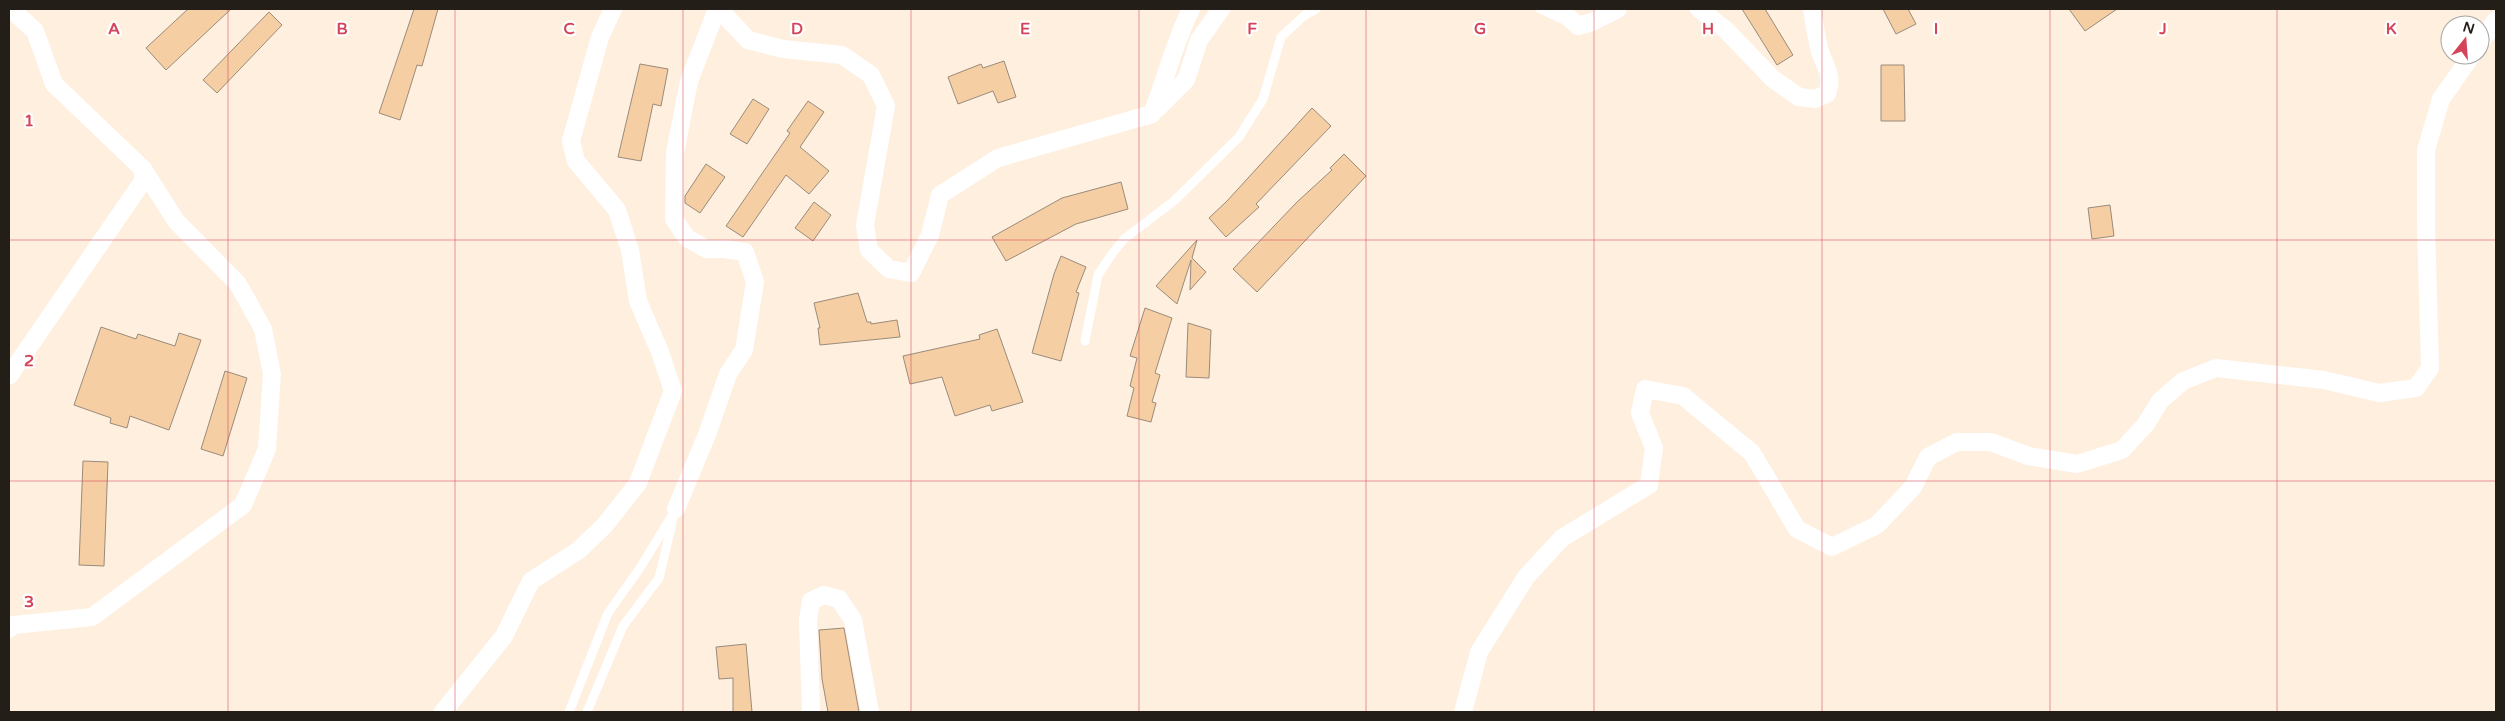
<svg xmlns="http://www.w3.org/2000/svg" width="2505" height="721" viewBox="0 0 2505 721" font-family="'Varela Round',sans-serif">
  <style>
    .building { fill: #f6cea3; stroke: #998b7c }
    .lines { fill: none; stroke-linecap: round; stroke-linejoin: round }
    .service { stroke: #fff; stroke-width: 9 }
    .minor { stroke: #fff; stroke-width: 18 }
    .grid { fill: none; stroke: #d5455a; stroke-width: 1; stroke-opacity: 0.55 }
    .grid-label { font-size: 16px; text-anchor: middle; font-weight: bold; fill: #d5455a; stroke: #fff; stroke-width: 4.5; stroke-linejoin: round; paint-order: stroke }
  </style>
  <rect width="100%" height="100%" fill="#ffefdf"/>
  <g class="building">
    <polygon points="188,9 231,9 166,70 146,48"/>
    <polygon points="414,9 438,9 422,66 417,65 400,120 379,113"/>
    <polygon points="1742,9 1765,9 1793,55 1777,65"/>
    <polygon points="1883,9 1908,9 1916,24 1896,34"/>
    <polygon points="2069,9 2117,9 2085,31"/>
    <polygon points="269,12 282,25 217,93 203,80"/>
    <polygon points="1004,61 1016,97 998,103 993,91 958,104 948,77 981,64 983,68"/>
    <polygon points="640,64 668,69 661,106 653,104 641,161 618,157"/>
    <polygon points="1881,65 1904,65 1905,121 1881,121"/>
    <polygon points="753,99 769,109 747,144 730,134"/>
    <polygon points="808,101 824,112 800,147 829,171 809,194 786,175 743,237 726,226 790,133 787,131"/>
    <polygon points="1312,108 1331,126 1256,204 1259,207 1226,237 1209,218 1227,201"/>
    <polygon points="1344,154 1366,176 1257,292 1233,269 1297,202 1332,170 1330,168"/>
    <polygon points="706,164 725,177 700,213 685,203 685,196"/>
    <polygon points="1121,182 1128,209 1076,224 1006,261 992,237 1062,198"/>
    <polygon points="814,202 831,215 813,241 795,228"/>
    <polygon points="2110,205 2114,236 2092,239 2088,208"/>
    <polygon points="1197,240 1192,258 1206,272 1190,290 1191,260 1177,304 1156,286"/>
    <polygon points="1061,256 1086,267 1076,292 1079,293 1061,361 1032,353 1054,274"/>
    <polygon points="858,293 867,322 871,322 871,324 897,320 900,337 820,345 818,328 820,328 814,303"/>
    <polygon points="1145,308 1172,318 1155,373 1160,375 1152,402 1156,403 1151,422 1127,416 1134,388 1130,386 1137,358 1130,356"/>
    <polygon points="1188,323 1211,330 1209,378 1186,377"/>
    <polygon points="101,327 136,339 138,334 175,346 179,333 201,340 169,430 130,416 127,428 110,423 111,418 74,405"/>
    <polygon points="997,329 1023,402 992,411 990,405 955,416 942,377 910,384 903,356 980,339 979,335"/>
    <polygon points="225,371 247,378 223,456 201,449"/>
    <polygon points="83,461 108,462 104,566 79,565"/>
    <polygon points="844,628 859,712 828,712 822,679 819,630"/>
    <polygon points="746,644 752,712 733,712 733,678 719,679 716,647"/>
  </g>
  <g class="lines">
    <g class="service">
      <polyline points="1540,9 1562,19"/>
      <polyline points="1085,341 1098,275 1111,255 1124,239 1174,201 1239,137 1263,99 1281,37 1305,15 1316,9"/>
      <polyline points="569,712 608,613 640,568 676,509"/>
      <polyline points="587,712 623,626 659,578 673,519"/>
    </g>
    <g class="minor">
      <path d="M 719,9 L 748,40 L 783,49 L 842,55 L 871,75 L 886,106 L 865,225 L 869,250 L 889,269 L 911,273 L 930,235 L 940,195 L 998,158 L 1152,114 C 1166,79 1174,43 1191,9"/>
      <polyline points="1559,9 1578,26 1592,22 1618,9"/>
      <path d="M 1699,9 L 1726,30 L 1773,79 L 1799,97 L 1815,99 L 1827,94 C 1834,73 1824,67 1819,48 C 1816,35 1814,22 1812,9"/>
      <polyline points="2480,43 2496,20"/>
      <polyline points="1158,108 1186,80 1199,40 1221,9"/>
      <polyline points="9,376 143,181 143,169 54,84 35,31 11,9"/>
      <polyline points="676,509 708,432 728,374 744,350 755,282 745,252 724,249 706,249 687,238 674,219 675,153 689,81 717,9"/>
      <polyline points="9,629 14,625 92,617 243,505 267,449 272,374 263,329 238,284 176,221 143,169"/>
      <polyline points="443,712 504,636 531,581 579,550 605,525 638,483 673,391 660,352 638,301 630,250 617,210 576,161 571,141 600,37 613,9"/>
      <polyline points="811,712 808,620 811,601 824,595 839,599 853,620 870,712"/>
      <polyline points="1463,712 1479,652 1526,577 1562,538 1649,485 1654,448 1640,413 1645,389 1683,396 1752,453 1797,529 1832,547 1877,525 1913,487 1928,457 1957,442 1991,442 2028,456 2077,464 2122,450 2146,424 2160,401 2183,381 2216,368 2324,380 2379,393 2416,388 2430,368 2426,225 2426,150 2441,99 2472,55"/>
    </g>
  </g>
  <path class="grid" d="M 228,9 L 228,712M 455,9 L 455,712M 683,9 L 683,712M 911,9 L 911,712M 1139,9 L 1139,712M 1366,9 L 1366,712M 1594,9 L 1594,712M 1822,9 L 1822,712M 2050,9 L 2050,712M 2277,9 L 2277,712M 9,240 L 2496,240M 9,481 L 2496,481"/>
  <g class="grid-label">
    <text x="114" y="34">A</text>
    <text x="342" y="34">B</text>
    <text x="569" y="34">C</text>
    <text x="797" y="34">D</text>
    <text x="1025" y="34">E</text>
    <text x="1252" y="34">F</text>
    <text x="1480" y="34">G</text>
    <text x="1708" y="34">H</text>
    <text x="1936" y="34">I</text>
    <text x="2163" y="34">J</text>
    <text x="2391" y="34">K</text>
    <text x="29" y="126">1</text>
    <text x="29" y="366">2</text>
    <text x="29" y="607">3</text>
  </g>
  <rect width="2505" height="721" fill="none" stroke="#231e18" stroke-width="20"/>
  <g transform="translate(2465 40) rotate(17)"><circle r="24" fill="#ffffff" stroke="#a7a5a3"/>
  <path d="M0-4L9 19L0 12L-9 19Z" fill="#d5455a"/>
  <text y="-8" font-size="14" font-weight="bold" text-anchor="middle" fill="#231e18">N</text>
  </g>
</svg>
